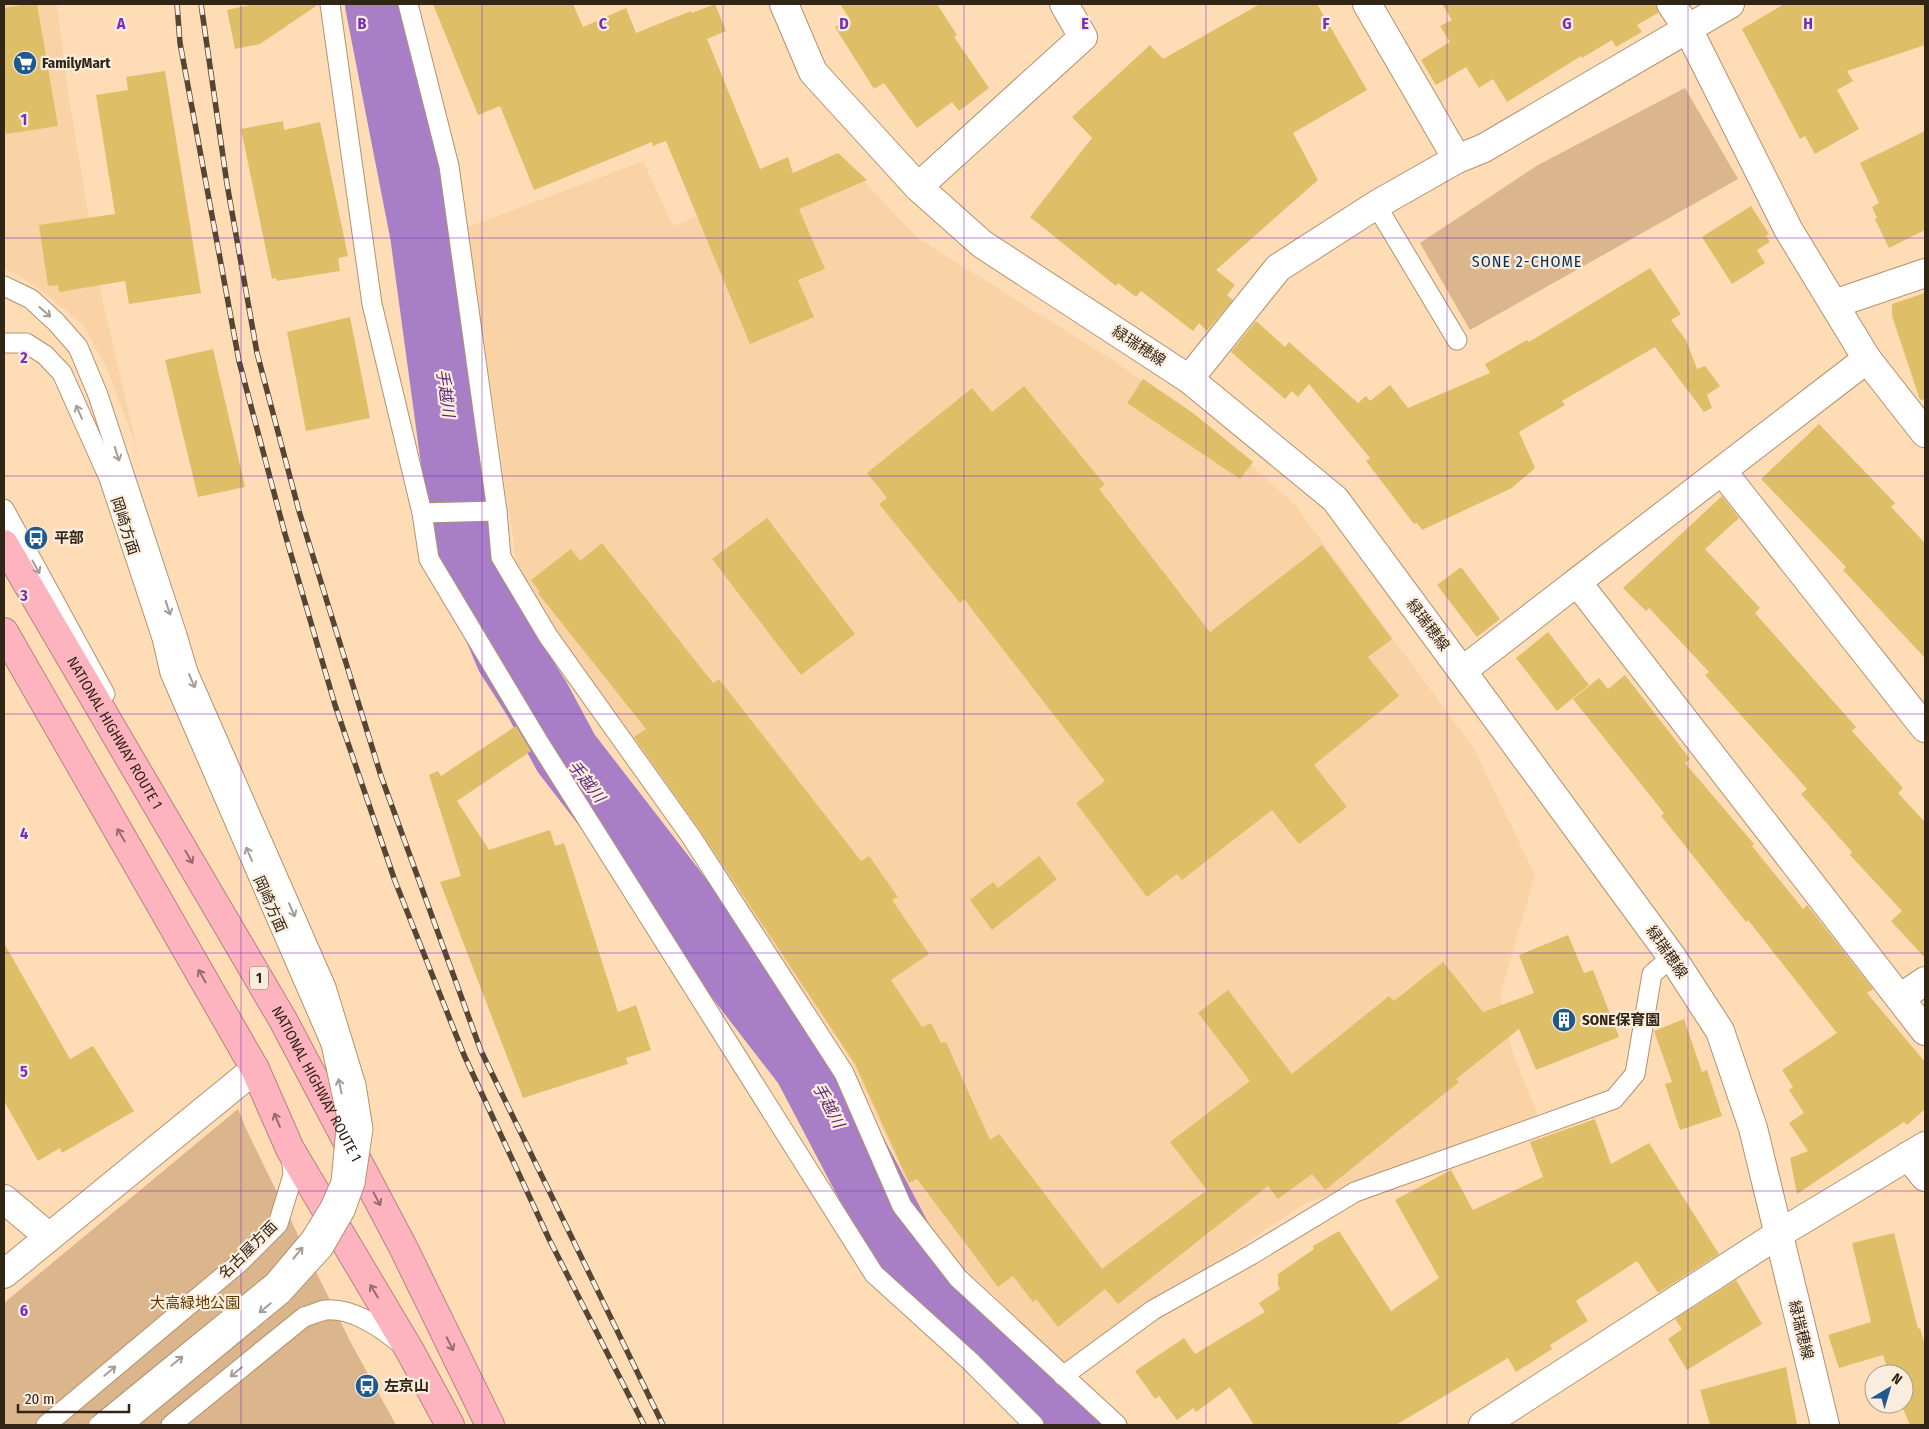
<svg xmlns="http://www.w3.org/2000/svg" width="1929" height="1429" viewBox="0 0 1929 1429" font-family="'Fira Sans Condensed','Noto Sans JP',sans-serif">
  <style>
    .built { fill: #f9d2a6 }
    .green { fill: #dbb58b }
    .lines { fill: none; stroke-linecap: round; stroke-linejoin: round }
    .river { stroke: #a87fc7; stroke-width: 68 }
    .building { fill: #debf68 }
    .lane-casing { stroke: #b2926e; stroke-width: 21 }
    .street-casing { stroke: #b2926e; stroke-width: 30 }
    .secondary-casing { stroke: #b2926e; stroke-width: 30 }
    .highway-casing { stroke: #b68283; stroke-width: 30 }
    .lane { stroke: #fff; stroke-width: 19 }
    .street { stroke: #fff; stroke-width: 28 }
    .secondary { stroke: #fff; stroke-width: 28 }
    .highway { stroke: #feb4be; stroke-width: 28 }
    .rail-casing { stroke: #554532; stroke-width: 5.5 }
    .rail { stroke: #fbedde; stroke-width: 4; stroke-dasharray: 11; stroke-linecap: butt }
    .lane-bridge-casing { stroke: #b2926e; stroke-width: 21; stroke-linecap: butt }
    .lane-bridge { stroke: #fff; stroke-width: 19 }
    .oneway { stroke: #a29d96 }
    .oneway2 { stroke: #986c6a }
    .grid { fill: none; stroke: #7b2cbf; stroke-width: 1; stroke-opacity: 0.55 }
    .labels { text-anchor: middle; stroke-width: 4.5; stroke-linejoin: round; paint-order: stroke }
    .shield { fill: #fbedde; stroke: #6e6152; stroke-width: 1 }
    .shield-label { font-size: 14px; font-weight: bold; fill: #312516 }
    .poi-label { font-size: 15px; font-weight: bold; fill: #312516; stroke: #fbedde; text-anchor: start }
    .street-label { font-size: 15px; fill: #312516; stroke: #fbedde }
    .park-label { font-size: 15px; fill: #603a00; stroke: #fbedde }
    .neighbourhood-label { font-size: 16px; letter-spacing: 1px; fill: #063055; stroke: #fbedde }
    .water-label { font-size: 16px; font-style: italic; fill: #5d287e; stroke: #fbedde }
    .grid-label { font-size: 16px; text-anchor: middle; font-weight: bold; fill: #7b2cbf; stroke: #fbedde; stroke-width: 4.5; stroke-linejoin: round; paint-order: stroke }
  </style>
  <rect width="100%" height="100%" fill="#fedcb6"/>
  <g class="built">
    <polygon points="4,4 57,4 67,87 103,303 137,448 105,364 83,325 48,295 13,272 4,269"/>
    <polygon points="839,156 919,239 1111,359 1211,428 1295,505 1474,749 1535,875 1500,996 1512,1051 1538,1116 1304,1204 1064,1363 946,1250 917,1204 849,1057 529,595 517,566 468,227 643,161 673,226"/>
  </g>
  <g class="green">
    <polygon points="1685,88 1738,179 1470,330 1420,243 1538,165"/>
    <polygon points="238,1109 248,1133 351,1343 396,1425 4,1425 4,1303"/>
  </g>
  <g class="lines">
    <polyline class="river" points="379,4 424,234 468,558 509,655 537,699 566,753 807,1065 910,1261 953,1310 1077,1425"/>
  </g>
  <g class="building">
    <polygon points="28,4 37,4 58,126 6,134 4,118 4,8"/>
    <polygon points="254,4 319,4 260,44 235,49 227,10"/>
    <polygon points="433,4 573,4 583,27 626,8 636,33 691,11 692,13 715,4 726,31 707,39 760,169 788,157 793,173 838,153 867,180 799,209 825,269 798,280 814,317 750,344 666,141 653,146 652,142 534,190 500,106 478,115"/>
    <polygon points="840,4 937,4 957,35 954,37 989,88 959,111 952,102 917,128 884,83 874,89 835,27 849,18"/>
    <polygon points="1260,4 1317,4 1367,90 1293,133 1318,180 1216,270 1235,285 1227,295 1233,300 1207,331 1199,323 1193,331 1141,291 1136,297 1118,283 1116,286 1030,217 1092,138 1072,117 1150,45 1163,59"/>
    <polygon points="1442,4 1656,4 1658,13 1637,25 1642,32 1616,47 1612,40 1582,58 1581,56 1507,102 1493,79 1479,88 1466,67 1436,85 1421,60 1450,42 1440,26 1452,20"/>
    <polygon points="1784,4 1925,4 1925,45 1847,71 1853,81 1837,90 1859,129 1815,154 1805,136 1800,139 1742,29"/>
    <polygon points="165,71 201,293 129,304 125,281 59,292 58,285 48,286 39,225 115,214 96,95 128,90 126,77"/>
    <polygon points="283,121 284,130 320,122 348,256 338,258 340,271 277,281 276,278 272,279 241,129"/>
    <polygon points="1925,131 1925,230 1889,248 1875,219 1877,218 1872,207 1879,203 1860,163"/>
    <polygon points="1751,206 1769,234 1766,236 1770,242 1757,250 1765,263 1732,284 1702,237"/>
    <polygon points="1650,268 1681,314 1671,320 1686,340 1697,369 1705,366 1720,386 1707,395 1712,408 1704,412 1655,347 1562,401 1565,405 1519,432 1535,468 1512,488 1422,530 1417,523 1414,524 1366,461 1370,458 1309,384 1298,397 1292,391 1285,399 1231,352 1256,321 1285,347 1289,342 1358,403 1366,396 1370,401 1390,385 1408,408 1490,373 1485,364 1527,340 1529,342"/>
    <polygon points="1925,293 1925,399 1920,400 1892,316 1892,304"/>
    <polygon points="350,317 370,418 306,431 287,332"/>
    <polygon points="213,349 245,487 198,497 165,360"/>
    <polygon points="1143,379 1193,413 1253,462 1240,479 1127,403"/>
    <polygon points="1024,386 1105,485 1099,489 1210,632 1322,545 1392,639 1368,657 1399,696 1314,765 1347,807 1299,844 1272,810 1182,880 1177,874 1147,897 1076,803 1105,781 964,599 960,603 879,504 887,498 867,473 972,388 992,412"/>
    <polygon points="1819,424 1895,503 1891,507 1925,543 1925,658 1843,570 1846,567 1761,479"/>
    <polygon points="1722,496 1739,518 1705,549 1760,608 1755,613 1856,727 1852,731 1903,788 1898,793 1925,822 1925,958 1891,921 1902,911 1850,855 1852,852 1801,794 1807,789 1705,675 1709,672 1649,608 1646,611 1623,588"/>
    <polygon points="767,518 855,634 801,675 712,559"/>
    <polygon points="602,543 713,683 719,679 861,861 869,856 898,897 892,900 929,954 891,980 922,1027 931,1023 941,1043 946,1042 990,1140 999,1134 1102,1269 1207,1190 1170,1142 1250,1081 1198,1013 1228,990 1292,1074 1389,996 1394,1001 1443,962 1483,1012 1534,993 1519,955 1568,935 1584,973 1593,970 1619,1037 1536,1070 1519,1029 1456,1079 1459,1082 1325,1190 1312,1174 1278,1199 1268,1186 1118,1304 1105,1289 1058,1327 1036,1299 1033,1302 1013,1276 998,1287 917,1179 909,1183 855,1064 699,829 634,737 646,729 538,593 540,592 531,580 571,549 580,561"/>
    <polygon points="1461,567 1500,619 1477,637 1437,585"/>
    <polygon points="1548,632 1589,685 1557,711 1516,658"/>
    <polygon points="1625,675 1690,759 1685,763 1754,844 1752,846 1803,909 1807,905 1873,989 1867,993 1925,1062 1925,1109 1907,1125 1904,1122 1797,1194 1790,1158 1808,1151 1789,1123 1804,1113 1789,1090 1793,1087 1782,1070 1837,1033 1748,920 1746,922 1661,816 1664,813 1573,699 1599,678 1608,689"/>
    <polygon points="516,726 531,751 457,801 489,850 550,830 555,846 564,843 618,1012 636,1005 651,1050 626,1058 628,1064 523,1098 440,882 461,876 429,775 438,771 441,776"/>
    <polygon points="1039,856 1057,879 992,930 970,900 993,882 998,888"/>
    <polygon points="4,943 70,1059 93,1046 134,1111 62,1153 60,1148 38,1161 4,1101"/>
    <polygon points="1684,1019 1702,1072 1707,1070 1722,1116 1680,1130 1665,1084 1672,1082 1654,1031"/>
    <polygon points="1595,1119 1611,1164 1649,1143 1719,1254 1658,1293 1637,1261 1576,1301 1588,1321 1550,1345 1552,1349 1516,1372 1508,1358 1396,1425 1254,1425 1230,1387 1196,1412 1193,1408 1177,1420 1159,1396 1155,1399 1135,1371 1184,1338 1195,1354 1265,1312 1259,1303 1280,1289 1278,1285 1278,1274 1314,1249 1313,1246 1339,1231 1391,1311 1439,1278 1395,1200 1451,1170 1473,1210 1543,1177 1530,1142"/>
    <polygon points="1894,1233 1918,1329 1920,1328 1925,1345 1925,1425 1910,1425 1901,1404 1904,1404 1904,1374 1889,1374 1883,1355 1839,1368 1828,1335 1871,1322 1852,1243"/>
    <polygon points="1736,1280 1762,1324 1687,1370 1668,1339 1682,1329 1675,1319"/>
    <polygon points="1786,1367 1797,1425 1710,1425 1700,1390"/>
  </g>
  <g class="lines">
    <g class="lane-casing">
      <g id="lane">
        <polyline points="330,4 372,304 422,513 429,559 538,741 874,1274 970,1361 1034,1425"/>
        <polyline points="408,4 449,166 497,511 501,557 548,636 690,835 844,1073 902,1206 958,1278 1117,1425"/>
        <polyline points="1376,205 1457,340"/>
        <polyline points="4,286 31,299 56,322 78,347 98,395 177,635"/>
        <polyline points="4,343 26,343 45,355 62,373 109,478 162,638"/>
        <polyline points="4,509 105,694"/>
        <polyline points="422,513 497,511"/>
        <polyline points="1063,1376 1153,1310 1251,1255 1355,1192 1614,1099 1635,1074 1652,974 1672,957"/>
        <polyline points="46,1425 239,1263 278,1224 293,1175 291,1155"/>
        <path d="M 171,1425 L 304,1317 C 311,1315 319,1311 326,1310 C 351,1308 379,1326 397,1341"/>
      </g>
    </g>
    <g class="street-casing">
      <g id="street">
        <polyline points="1367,4 1457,159"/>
        <polyline points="1671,4 1688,29 1788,229 1867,359 1925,433"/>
        <polyline points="918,187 1083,37 1064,4"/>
        <polyline points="1834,304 1925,273"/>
        <polyline points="1867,359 1577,582 1925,1031"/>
        <polyline points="1189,379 1278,268 1376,205 1457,159 1484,148 1730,4"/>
        <polyline points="1722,471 1925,728"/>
        <polyline points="1462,671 1577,582"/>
        <polyline points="1900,998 1925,981"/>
        <polyline points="1908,1156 1925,1177"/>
        <polyline points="4,1199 48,1236"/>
        <polyline points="4,1274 255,1069"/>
      </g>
    </g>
    <g class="secondary-casing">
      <g id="secondary">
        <polyline points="784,4 813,72 918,187 982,244 1189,379 1335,499 1462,671 1672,957 1720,1031 1753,1128 1825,1425"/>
        <polyline points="1483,1425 1777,1235 1925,1146"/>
      </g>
    </g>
    <g class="highway-casing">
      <g id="highway">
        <path id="s1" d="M 4,544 L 283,1020 L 403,1247 L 490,1425"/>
        <polyline points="4,632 255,1069 290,1149 410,1351 450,1425"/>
      </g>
    </g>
    <use href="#lane" class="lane"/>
    <use href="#street" class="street"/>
    <use href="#secondary" class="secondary"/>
    <use href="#highway" class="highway"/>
    <g class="rail-casing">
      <g id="rail">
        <polyline points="177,4 180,43 239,361 285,534 335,705 395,881 464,1055 549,1239 644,1425"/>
        <polyline points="201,4 227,184 257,353 299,511 381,776 481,1051 663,1425"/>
      </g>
    </g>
    <use href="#rail" class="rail"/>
    <g class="lane-bridge-casing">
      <g id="lane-bridge">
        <polyline points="99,1425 274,1282 311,1238 330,1207 341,1182 347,1118 331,1044 170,673 162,638"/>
        <polyline points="123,1425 281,1295 323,1249 345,1211 355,1183 363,1129 356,1085 326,987 188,672 177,635"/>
      </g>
    </g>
    <use href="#lane-bridge" class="lane-bridge"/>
  </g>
  <defs><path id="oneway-shaft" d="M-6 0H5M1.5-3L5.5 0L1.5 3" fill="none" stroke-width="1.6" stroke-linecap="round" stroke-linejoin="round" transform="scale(1.25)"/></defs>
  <g class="oneway">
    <use href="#oneway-shaft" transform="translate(45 312) rotate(41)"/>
    <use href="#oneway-shaft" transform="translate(79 412) rotate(-114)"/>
    <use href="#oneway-shaft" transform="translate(117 454) rotate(72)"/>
    <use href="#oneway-shaft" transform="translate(36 567) rotate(61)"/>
    <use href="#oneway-shaft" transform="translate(168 608) rotate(72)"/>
    <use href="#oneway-shaft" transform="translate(192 681) rotate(66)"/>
    <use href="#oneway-shaft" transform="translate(249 854) rotate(-114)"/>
    <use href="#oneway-shaft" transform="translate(292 910) rotate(66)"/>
    <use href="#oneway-shaft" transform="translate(340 1086) rotate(-102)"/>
    <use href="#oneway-shaft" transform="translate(298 1253) rotate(-50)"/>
    <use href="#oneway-shaft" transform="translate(265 1308) rotate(141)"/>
    <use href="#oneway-shaft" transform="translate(177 1361) rotate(-39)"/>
    <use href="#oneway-shaft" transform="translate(110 1371) rotate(-40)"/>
    <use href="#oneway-shaft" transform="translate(236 1372) rotate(141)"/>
  </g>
  <g class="oneway2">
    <use href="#oneway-shaft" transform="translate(121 835) rotate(-120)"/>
    <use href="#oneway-shaft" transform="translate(189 857) rotate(60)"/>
    <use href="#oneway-shaft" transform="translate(202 976) rotate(-120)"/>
    <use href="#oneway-shaft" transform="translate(277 1120) rotate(-113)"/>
    <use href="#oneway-shaft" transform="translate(377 1199) rotate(62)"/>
    <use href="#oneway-shaft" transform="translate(374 1291) rotate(-121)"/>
    <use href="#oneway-shaft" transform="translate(450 1344) rotate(64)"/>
  </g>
  <path class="grid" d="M 241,4 L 241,1425M 482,4 L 482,1425M 723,4 L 723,1425M 964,4 L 964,1425M 1206,4 L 1206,1425M 1447,4 L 1447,1425M 1688,4 L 1688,1425M 4,238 L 1925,238M 4,476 L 1925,476M 4,714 L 1925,714M 4,953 L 1925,953M 4,1191 L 1925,1191"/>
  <defs>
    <g id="supermarket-disc" transform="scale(1.25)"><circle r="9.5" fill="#1e5990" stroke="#fbedde"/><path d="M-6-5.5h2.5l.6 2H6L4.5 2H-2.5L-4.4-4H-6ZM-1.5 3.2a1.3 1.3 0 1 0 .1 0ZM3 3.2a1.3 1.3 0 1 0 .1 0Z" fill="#fff"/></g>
    <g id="bus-disc" transform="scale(1.25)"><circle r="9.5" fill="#1e5990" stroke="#fbedde"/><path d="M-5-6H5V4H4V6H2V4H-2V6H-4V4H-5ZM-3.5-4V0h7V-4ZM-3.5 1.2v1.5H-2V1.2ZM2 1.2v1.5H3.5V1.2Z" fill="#fff"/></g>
    <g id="building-disc" transform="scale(1.25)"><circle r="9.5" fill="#1e5990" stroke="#fbedde"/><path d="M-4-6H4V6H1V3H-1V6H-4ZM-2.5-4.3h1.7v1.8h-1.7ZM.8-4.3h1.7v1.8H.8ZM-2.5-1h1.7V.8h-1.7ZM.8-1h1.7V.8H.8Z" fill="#fff"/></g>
  </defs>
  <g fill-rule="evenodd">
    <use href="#supermarket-disc" x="25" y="63"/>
    <use href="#bus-disc" x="36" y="538"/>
    <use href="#building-disc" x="1564" y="1020"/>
    <use href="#bus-disc" x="367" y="1386"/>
  </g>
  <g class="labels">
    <rect class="shield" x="250" y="966.5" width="18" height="23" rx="4"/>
    <g class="shield-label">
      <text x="259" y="983">1</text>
    </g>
    <g class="poi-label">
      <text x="42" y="68">FamilyMart</text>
      <text x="54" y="543">平部</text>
      <text x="1582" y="1025">SONE保育園</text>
      <text x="384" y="1391">左京山</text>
    </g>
    <g class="street-label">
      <text transform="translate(1139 346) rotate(33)" y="5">緑瑞穂線</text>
      <text transform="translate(125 526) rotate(72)" y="5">岡崎方面</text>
      <text transform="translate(1428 625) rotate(53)" y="5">緑瑞穂線</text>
      <text dy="5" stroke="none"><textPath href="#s1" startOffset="219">NATIONAL HIGHWAY ROUTE 1</textPath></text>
      <text transform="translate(270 904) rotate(66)" y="5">岡崎方面</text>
      <text transform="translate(1667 952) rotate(55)" y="5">緑瑞穂線</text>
      <text dy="5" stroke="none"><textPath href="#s1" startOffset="624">NATIONAL HIGHWAY ROUTE 1</textPath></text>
      <text transform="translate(248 1250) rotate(-45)" y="5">名古屋方面</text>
      <text transform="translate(1801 1330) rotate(76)" y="5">緑瑞穂線</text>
    </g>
    <g class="park-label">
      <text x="195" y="1308">大高緑地公園</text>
    </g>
    <g class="neighbourhood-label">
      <text x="1527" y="267">SONE 2-CHOME</text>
    </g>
    <g class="water-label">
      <text transform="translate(446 393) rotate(82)" y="6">手越川</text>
      <text transform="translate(587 781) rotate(52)" y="6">手越川</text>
      <text transform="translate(829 1105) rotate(62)" y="6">手越川</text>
    </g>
  </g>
  <g class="grid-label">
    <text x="121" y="29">A</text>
    <text x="362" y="29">B</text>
    <text x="603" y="29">C</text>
    <text x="844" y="29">D</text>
    <text x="1085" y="29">E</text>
    <text x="1326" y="29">F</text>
    <text x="1567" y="29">G</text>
    <text x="1808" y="29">H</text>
    <text x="24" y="125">1</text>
    <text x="24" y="363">2</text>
    <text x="24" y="601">3</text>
    <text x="24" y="839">4</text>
    <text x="24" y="1077">5</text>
    <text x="24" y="1316">6</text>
  </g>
  <rect width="1929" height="1429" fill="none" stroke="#312516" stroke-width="10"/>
  <g transform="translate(1889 1389) rotate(38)"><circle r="24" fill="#fbedde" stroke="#aa9d8e"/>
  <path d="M0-4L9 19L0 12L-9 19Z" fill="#1e5990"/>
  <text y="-8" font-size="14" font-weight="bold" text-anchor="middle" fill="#312516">N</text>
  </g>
  <path d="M18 1404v8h111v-8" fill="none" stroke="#312516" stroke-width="2.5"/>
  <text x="25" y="1404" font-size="15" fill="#312516" stroke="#fbedde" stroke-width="4" paint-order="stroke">20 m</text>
</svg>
